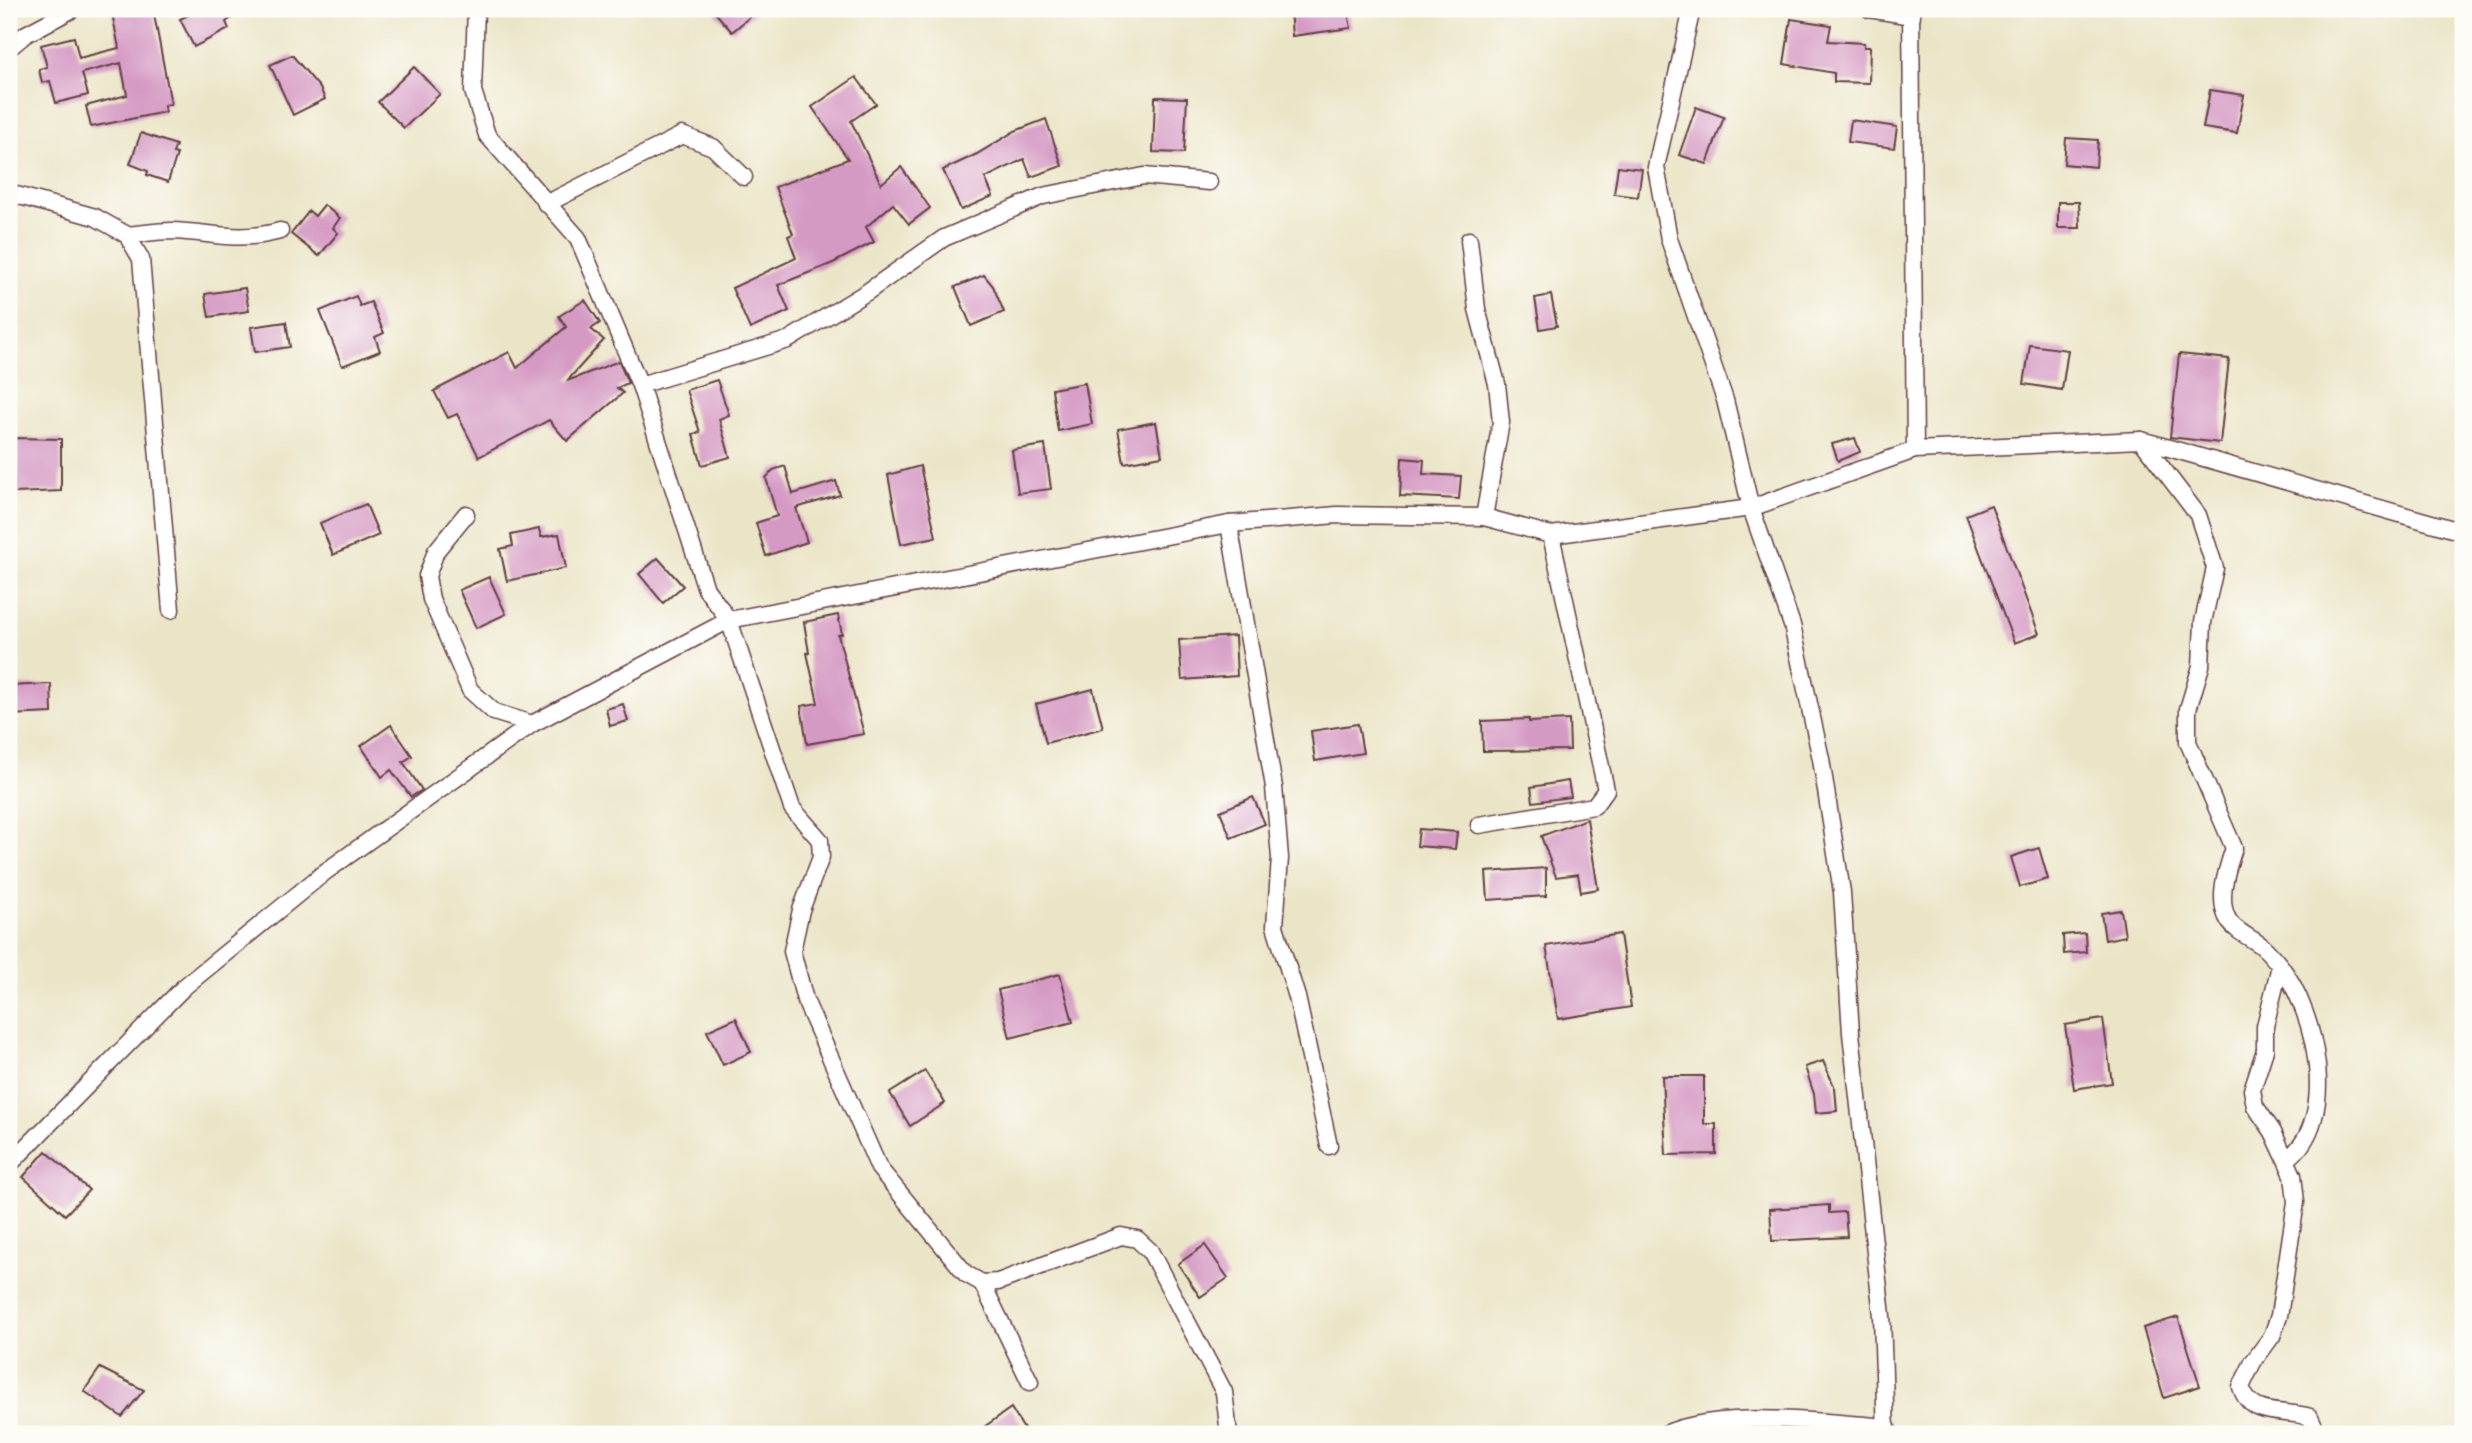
<svg xmlns="http://www.w3.org/2000/svg" width="2472" height="1443" viewBox="0 0 2472 1443" font-family="Kalam,sans-serif">
  <style>
    .building { fill: #d59ac4 }
    .lines { fill: none; stroke-linecap: round; stroke-linejoin: round }
    .street-casing { stroke: #623d43; stroke-width: 19 }
    .street { stroke: #fff; stroke-width: 16 }
  </style>
  <rect width="100%" height="100%" fill="#fdfcf7"/>
  <filter id="ink" filterUnits="userSpaceOnUse"><feTurbulence type="fractalNoise" baseFrequency=".0143" numOctaves="2"/><feDisplacementMap in="SourceGraphic" scale="14" xChannelSelector="R" yChannelSelector="G"/><feConvolveMatrix kernelMatrix="1 2 1 2 8 2 1 2 1" color-interpolation-filters="sRGB"/></filter>
  <filter id="wash" filterUnits="userSpaceOnUse"><feTurbulence type="fractalNoise" baseFrequency=".00686" numOctaves="4" result="noise"/><feDisplacementMap in="SourceGraphic" scale="28" xChannelSelector="R" yChannelSelector="G"/><feGaussianBlur stdDeviation="1.57" result="paint"/><feColorMatrix in="noise" values="0 0 0 0 0 0 0 0 0 0 0 0 0 0 0 0 0 1.4 0 .05"/><feComposite in="paint" operator="in"/></filter>
  <g filter="url(#wash)">
    <rect width="100%" height="100%" fill="#ebe5c8"/>
    <g id="blocks">
      <g class="building">
        <polygon points="129,9 153,9 171,104 164,105 165,112 91,127 86,106 127,95 121,63 82,73 88,95 56,103 50,81 42,83 39,69 47,67 41,45 74,37 79,58 119,48 112,13"/>
        <polygon points="201,9 243,9 226,22 229,29 194,47 180,19"/>
        <polygon points="712,9 759,9 732,32"/>
        <polygon points="1290,9 1347,9 1351,28 1292,36"/>
        <polygon points="1791,19 1831,25 1828,41 1864,43 1864,47 1870,47 1869,83 1834,82 1834,73 1784,64"/>
        <polygon points="292,55 320,88 325,99 293,115 270,65"/>
        <polygon points="414,67 440,94 404,128 378,102"/>
        <polygon points="856,77 876,104 851,121 881,184 901,167 930,208 909,224 893,204 866,227 874,242 833,263 778,285 789,311 750,329 732,288 796,258 788,236 793,234 775,187 848,159 812,107"/>
        <polygon points="2210,90 2244,95 2237,133 2203,128"/>
        <polygon points="1155,97 1187,98 1184,153 1153,152"/>
        <polygon points="1696,107 1724,117 1707,164 1679,155"/>
        <polygon points="1046,119 1062,166 1031,177 1024,159 985,178 993,196 961,210 943,170 977,154 1015,131"/>
        <polygon points="1851,120 1897,127 1894,148 1848,142"/>
        <polygon points="141,133 176,145 173,153 177,154 168,182 147,175 148,171 130,164"/>
        <polygon points="2066,138 2098,140 2096,167 2064,164"/>
        <polygon points="1618,166 1642,169 1638,197 1614,194"/>
        <polygon points="2058,202 2079,202 2080,228 2058,228"/>
        <polygon points="324,205 340,218 333,228 338,233 319,256 291,234 309,211 315,216"/>
        <polygon points="984,275 993,286 1004,312 971,326 955,287"/>
        <polygon points="245,288 249,311 209,317 205,294"/>
        <polygon points="1551,295 1557,326 1540,329 1535,298"/>
        <polygon points="356,296 360,306 371,302 384,333 375,337 380,351 342,366 320,311"/>
        <polygon points="585,300 600,323 591,329 604,340 567,381 619,361 628,383 617,388 623,393 567,441 549,420 479,457 457,414 448,418 434,391 509,352 517,368 566,327 559,316"/>
        <polygon points="286,322 290,347 255,352 251,327"/>
        <polygon points="2030,345 2068,350 2062,390 2024,384"/>
        <polygon points="2179,354 2229,359 2220,443 2170,437"/>
        <polygon points="717,380 729,415 719,419 730,457 702,465 693,434 700,432 686,390"/>
        <polygon points="1085,383 1092,424 1058,431 1052,389"/>
        <polygon points="1156,422 1162,456 1124,463 1118,429"/>
        <polygon points="13,438 61,439 61,491 14,493"/>
        <polygon points="1855,438 1860,452 1838,461 1832,444"/>
        <polygon points="1045,445 1051,489 1018,493 1012,450"/>
        <polygon points="1402,458 1424,460 1423,474 1461,476 1459,499 1400,496"/>
        <polygon points="785,466 793,494 836,481 840,495 796,508 807,542 766,556 756,523 777,516 766,478 773,470"/>
        <polygon points="920,466 936,537 901,544 888,475"/>
        <polygon points="366,504 379,535 333,555 320,523"/>
        <polygon points="1991,505 2039,634 2014,643 1966,515"/>
        <polygon points="539,529 541,537 559,534 566,568 507,581 500,549 513,546 511,535"/>
        <polygon points="658,558 683,586 663,603 639,574"/>
        <polygon points="489,577 506,614 476,628 459,590"/>
        <polygon points="838,615 842,634 838,635 864,734 807,744 801,706 818,703 807,653 809,653 804,622"/>
        <polygon points="1235,636 1237,676 1182,680 1179,640"/>
        <polygon points="51,684 52,713 9,715 9,686"/>
        <polygon points="1093,689 1103,728 1046,743 1036,704"/>
        <polygon points="623,704 628,721 610,726 606,709"/>
        <polygon points="1529,719 1529,722 1569,720 1570,750 1483,751 1482,721"/>
        <polygon points="1358,724 1363,753 1315,761 1311,731"/>
        <polygon points="391,725 412,756 403,762 422,790 411,797 391,770 382,777 361,746"/>
        <polygon points="1568,781 1571,797 1533,802 1531,787"/>
        <polygon points="1253,797 1265,824 1231,838 1220,811"/>
        <polygon points="1587,819 1598,889 1581,892 1578,874 1556,877 1541,836"/>
        <polygon points="1419,829 1457,832 1455,849 1417,846"/>
        <polygon points="2039,848 2048,879 2020,887 2011,857"/>
        <polygon points="1546,868 1546,896 1488,900 1486,872"/>
        <polygon points="2121,910 2125,936 2105,940 2101,913"/>
        <polygon points="2085,933 2086,952 2064,954 2063,935"/>
        <polygon points="1620,934 1631,1007 1558,1019 1546,946"/>
        <polygon points="1060,974 1073,1022 1010,1038 998,990"/>
        <polygon points="736,1018 751,1052 723,1065 707,1031"/>
        <polygon points="2103,1019 2112,1083 2074,1089 2065,1025"/>
        <polygon points="1823,1061 1835,1088 1837,1111 1816,1113 1814,1094 1805,1067"/>
        <polygon points="925,1071 945,1103 910,1126 890,1093"/>
        <polygon points="1662,1076 1704,1076 1704,1124 1716,1124 1716,1154 1666,1155"/>
        <polygon points="46,1151 89,1190 65,1215 23,1177"/>
        <polygon points="1829,1205 1829,1213 1845,1212 1847,1237 1772,1241 1770,1209"/>
        <polygon points="1205,1245 1228,1278 1200,1297 1178,1264"/>
        <polygon points="2178,1317 2200,1386 2164,1398 2143,1328"/>
        <polygon points="100,1368 144,1390 122,1417 84,1391"/>
        <polygon points="1011,1408 1027,1434 974,1434"/>
      </g>
    </g>
  </g>
  <g filter="url(#ink)">
    <use href="#blocks" fill-opacity="0" stroke="#623d43" stroke-width="2"/>
    <g class="lines">
      <g class="street-casing">
        <g id="street">
          <polyline points="476,9 473,91 487,135 578,238 640,385 706,589 729,620 1229,524 1337,515 1484,517 1551,535 1751,508 1915,450 2141,440 2463,532"/>
          <polyline points="1692,9 1656,167 1669,239 1725,400 1751,508 1792,625 1821,759 1842,892 1851,1033 1882,1316 1886,1434"/>
          <polyline points="1869,9 1912,16"/>
          <polyline points="1911,9 1915,450"/>
          <polyline points="9,48 26,34 73,9"/>
          <polyline points="9,193 95,217 127,235 141,259 171,610"/>
          <polyline points="546,204 682,135 713,147 744,177"/>
          <path d="M 127,235 C 141,234 156,231 171,231 C 213,232 235,243 280,231"/>
          <polyline points="1469,240 1477,309 1497,384 1501,422 1484,517"/>
          <polyline points="640,385 788,340 867,292 944,238 1043,196 1144,176 1209,182"/>
          <path d="M 2141,440 L 2198,515 L 2215,568 L 2203,622 L 2201,666 L 2188,709 L 2188,742 L 2234,848 C 2227,869 2216,901 2229,921 C 2236,932 2254,939 2263,947 C 2270,953 2276,961 2281,967 C 2316,1013 2340,1121 2287,1159"/>
          <polyline points="466,514 436,551 427,576 431,599 470,690 494,712 532,724"/>
          <polyline points="1229,524 1274,787 1280,858 1275,926 1297,997 1329,1146"/>
          <polyline points="1479,825 1594,806 1606,790 1551,535"/>
          <path d="M 2280,966 L 2265,1026 L 2265,1050 L 2252,1090 L 2255,1106 L 2273,1132 L 2293,1175 L 2296,1202 L 2279,1316 L 2272,1336 L 2253,1362 L 2241,1387 C 2251,1419 2284,1409 2310,1417 L 2318,1434"/>
          <polyline points="9,1165 184,987 325,872 532,724 729,620 792,808 820,840 821,857 801,910 792,951 805,1000 879,1168 966,1274 982,1283 998,1282 1121,1236 1137,1239 1150,1251 1224,1392 1229,1434"/>
          <polyline points="982,1283 1030,1382"/>
          <path d="M 1665,1434 C 1721,1409 1825,1422 1887,1427"/>
        </g>
      </g>
      <use href="#street" class="street"/>
    </g>
  </g>
  <rect width="2472" height="1443" fill="none" stroke="#fdfcf7" stroke-width="35"/>
</svg>
